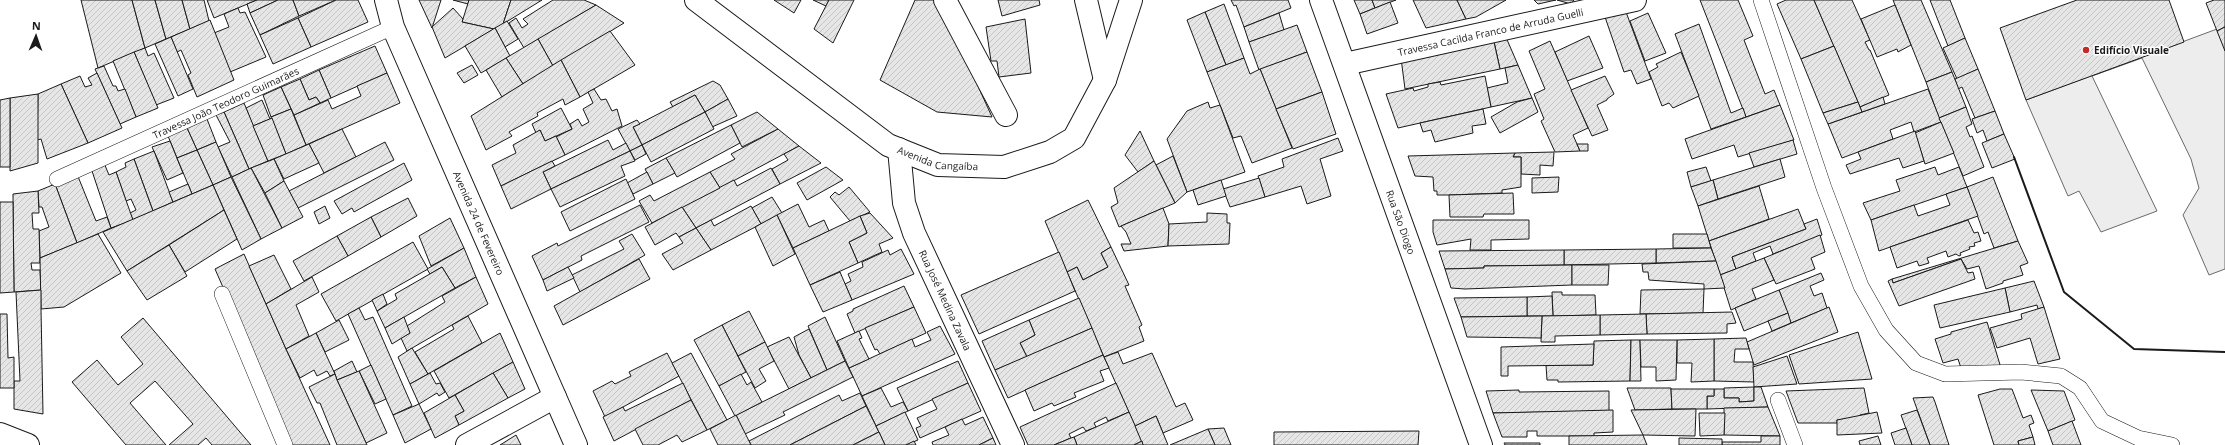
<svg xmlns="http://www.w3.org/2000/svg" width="2225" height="445" viewBox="0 0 2225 445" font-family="'Open Sans',sans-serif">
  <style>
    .parking { fill: #ededed; stroke: #6a6a6a }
    .building { fill: url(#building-hatch); stroke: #1a1a1a }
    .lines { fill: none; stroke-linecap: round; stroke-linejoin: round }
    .service-casing { stroke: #1a1a1a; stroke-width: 16 }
    .minor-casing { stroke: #1a1a1a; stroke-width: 24 }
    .secondary-casing { stroke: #1a1a1a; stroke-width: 24 }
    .service { stroke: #fff; stroke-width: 15 }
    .minor { stroke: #fff; stroke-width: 22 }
    .secondary { stroke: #fff; stroke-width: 22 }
    .wall { stroke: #1a1a1a; stroke-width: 2 }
    .poi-dot { fill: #c62828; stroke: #fff; stroke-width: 1.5 }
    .labels { text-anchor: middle; stroke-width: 3; stroke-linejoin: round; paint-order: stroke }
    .street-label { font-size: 10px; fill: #1a1a1a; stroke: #fff }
    .poi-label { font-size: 10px; font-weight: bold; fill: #1a1a1a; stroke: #fff; text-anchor: start }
  </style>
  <defs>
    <pattern id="building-hatch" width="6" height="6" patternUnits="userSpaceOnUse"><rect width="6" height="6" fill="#e6e6e6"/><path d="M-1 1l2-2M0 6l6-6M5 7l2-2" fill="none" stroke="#c5c5c5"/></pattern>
  </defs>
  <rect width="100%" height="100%" fill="#fff"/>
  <polygon class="parking" points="2217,29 2225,50 2225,269 2209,275 2183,215 2199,188 2191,159 2142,58 2092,76 2157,211 2101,232 2079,191 2068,196 2026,100"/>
  <g class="building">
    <polygon points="81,0 132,0 145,48 98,68"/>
    <polygon points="132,0 155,0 166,39 145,48"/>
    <polygon points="155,0 182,0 190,29 166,39"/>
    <polygon points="182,0 204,0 209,21 190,29"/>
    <polygon points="207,0 257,0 214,18"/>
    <polygon points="257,0 278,0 250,13 247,4"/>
    <polygon points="278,0 293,0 299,16 260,35 250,13"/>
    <polygon points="293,0 336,0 299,16"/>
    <polygon points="336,0 358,0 368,22 311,47 298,18"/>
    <polygon points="419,0 441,0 432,28"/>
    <polygon points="453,0 469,0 468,4"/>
    <polygon points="469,0 511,0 503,24 494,29 462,22"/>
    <polygon points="511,0 542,0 503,24"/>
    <polygon points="553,0 584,0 596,5 524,48 509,23 516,18 522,28 528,24 523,19"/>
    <polygon points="774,0 801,0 794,13"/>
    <polygon points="813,0 829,0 826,6"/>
    <polygon points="829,0 854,0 833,43 814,29"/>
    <polygon points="915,0 939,0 992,117 937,112 880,80"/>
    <polygon points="998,0 1039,0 1040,5 1002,16"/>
    <polygon points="1231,0 1288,0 1291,8 1244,27 1236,5 1234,6"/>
    <polygon points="1354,0 1372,0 1375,8 1360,14"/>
    <polygon points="1372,0 1396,0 1375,8"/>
    <polygon points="1413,0 1457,0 1466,19 1426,28"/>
    <polygon points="1457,0 1506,0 1476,17 1466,19"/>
    <polygon points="1534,0 1556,0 1538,4"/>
    <polygon points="1557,0 1574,0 1571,4"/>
    <polygon points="1700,0 1738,0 1753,36 1744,40 1765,94 1774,90 1780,105 1746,117"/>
    <polygon points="1786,0 1814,0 1834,46 1801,59 1777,4"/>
    <polygon points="1814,0 1852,0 1870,40 1865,42 1869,50 1870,50 1889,95 1860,107"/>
    <polygon points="1893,0 1921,0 1952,72 1926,82"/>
    <polygon points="1930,0 1950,0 1965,38 1948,46"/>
    <polygon points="2077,0 2169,0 2184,42 2026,100 2000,28"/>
    <polygon points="2214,0 2225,0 2225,27 2217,31 2206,3"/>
    <polygon points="1390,2 1398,23 1367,34 1360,14"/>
    <polygon points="1224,4 1244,58 1226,65 1205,12"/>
    <polygon points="596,5 624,23 553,66 538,39"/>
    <polygon points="1895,5 1911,45 1898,52 1897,49 1877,57 1861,19"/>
    <polygon points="238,8 240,13 245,12 266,57 230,72 214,33 229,27 224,14"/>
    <polygon points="453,8 463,19 462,22 494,29 445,58 432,27"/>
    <polygon points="1205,12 1226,65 1207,72 1187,20"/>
    <polygon points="1626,12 1651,79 1637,84 1631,70 1624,72 1605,17"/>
    <polygon points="1279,13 1284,30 1249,42 1244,27"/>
    <polygon points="1648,13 1666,53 1645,61 1630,21"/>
    <polygon points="298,18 311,47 273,64 260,35"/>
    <polygon points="1025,19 1031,73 999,77 997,61 991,61 986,27"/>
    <polygon points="210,20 234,80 197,97 188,75 191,73 181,50 177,52 171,37"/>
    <polygon points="507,21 518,39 505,47 495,28"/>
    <polygon points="1699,24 1731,113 1743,108 1746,117 1711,129 1675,34"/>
    <polygon points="1297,25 1307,52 1259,70 1249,42"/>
    <polygon points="2225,27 2225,51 2217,31"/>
    <polygon points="495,28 510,56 481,73 465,46"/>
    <polygon points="610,31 635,65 580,97 561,60"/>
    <polygon points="1505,35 1518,65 1500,69 1493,37"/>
    <polygon points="1589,36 1603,68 1567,81 1555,52"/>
    <polygon points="171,37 193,89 178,96 155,44"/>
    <polygon points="1965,38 1978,69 1957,79 1943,48"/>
    <polygon points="538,39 553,66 523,84 506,58"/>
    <polygon points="1550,41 1588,128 1573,135 1580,151 1555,152 1541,121 1544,119 1534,94 1545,89 1529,51"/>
    <polygon points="1494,42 1500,69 1405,89 1401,58 1422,53 1423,58"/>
    <polygon points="375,46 387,73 331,98 319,70"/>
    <polygon points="1834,46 1858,102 1823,113 1801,59"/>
    <polygon points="145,48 148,56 154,53 174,98 156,105 134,52"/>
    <polygon points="134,52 158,108 136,117 113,61"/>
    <polygon points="1307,52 1322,92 1276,109 1260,69"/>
    <polygon points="1681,52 1699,96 1673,108 1669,103 1662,106 1649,72 1658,67 1656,64"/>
    <polygon points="506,58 523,84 502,97 486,70"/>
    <polygon points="1244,58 1250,74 1260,69 1292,148 1252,163 1241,136 1233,138 1207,72"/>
    <polygon points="561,60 580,97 565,105 563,99 537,113 538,116 509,132 512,136 486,150 471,116"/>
    <polygon points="472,65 478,75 464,83 457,73"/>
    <polygon points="1518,65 1532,98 1491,107 1487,88 1508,83 1505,68"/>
    <polygon points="104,66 113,86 116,86 118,91 125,89 136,117 120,124 95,69"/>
    <polygon points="1978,69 1995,111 1975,118 1962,87 1958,89 1955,79"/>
    <polygon points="319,70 331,98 320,103 316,97 309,100 300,79"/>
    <polygon points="1952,72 1966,107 1939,118 1926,82"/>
    <polygon points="97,73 122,128 88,143 61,84 80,76 85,87 92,85 88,78"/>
    <polygon points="387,73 400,103 306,145 294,115 328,100 332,109 361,96 357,86"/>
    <polygon points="1485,76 1491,107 1398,128 1386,94 1413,88 1414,91 1428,87 1428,84 1440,82 1441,85"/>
    <polygon points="1605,76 1614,94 1607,99 1607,100 1597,105 1608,130 1592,136 1571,90"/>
    <polygon points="300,79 309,100 316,97 320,103 294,115 281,87"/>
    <polygon points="713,81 720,85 728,99 705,112 695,95 673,107 670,102"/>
    <polygon points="61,84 88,143 47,159 41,139 37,140 38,94"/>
    <polygon points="281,87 291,109 271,117 263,95"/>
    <polygon points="594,89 601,100 606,99 612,111 617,109 622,126 565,155 556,137 572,129 570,124 578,119 582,126 589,122 583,109 593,103 588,92"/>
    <polygon points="1928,89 1941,122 1914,132 1911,122 1890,130 1893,139 1842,158 1828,124"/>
    <polygon points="1322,92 1336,134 1293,149 1276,109"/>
    <polygon points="38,94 38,163 10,171 10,98"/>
    <polygon points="695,95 705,112 642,145 633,127"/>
    <polygon points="1883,97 1885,104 1862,112 1860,107"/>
    <polygon points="10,98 10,167 0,167 0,100"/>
    <polygon points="1532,98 1538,112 1500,133 1491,117 1517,102"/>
    <polygon points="728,99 737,116 712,127 705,112"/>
    <polygon points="262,100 270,119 253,126 246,108"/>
    <polygon points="1208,102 1210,108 1220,105 1245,172 1187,192 1167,139 1187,111"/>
    <polygon points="1858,102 1862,112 1828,124 1823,113"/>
    <polygon points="244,103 268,161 249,169 224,112"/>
    <polygon points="1780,105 1794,140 1738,157 1734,145 1692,159 1685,139"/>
    <polygon points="1966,107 1972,124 1966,127 1970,137 1972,136 1984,167 1963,176 1939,118"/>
    <polygon points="561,108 572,129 545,141 540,130 536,133 532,124"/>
    <polygon points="291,109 306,145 286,154 271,117"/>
    <polygon points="1483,109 1486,124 1472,126 1473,133 1435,142 1431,130 1423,132 1420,123"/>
    <polygon points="1995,111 2004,134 1987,141 1983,130 1977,133 1972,119"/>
    <polygon points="224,112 249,169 232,177 218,147 230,142 216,115"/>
    <polygon points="705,112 714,129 651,162 642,145"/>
    <polygon points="757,112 778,129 742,147 731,125"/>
    <polygon points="272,118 286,154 268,161 253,126"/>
    <polygon points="207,119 216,142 197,150 187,128"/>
    <polygon points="637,120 640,124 633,127 642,145 630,151 618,129"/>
    <polygon points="1941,122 1954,153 1925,164 1915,133"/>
    <polygon points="731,125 740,143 677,177 666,158"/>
    <polygon points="187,128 197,150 177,158 168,136"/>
    <polygon points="342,129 356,157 324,173 309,144"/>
    <polygon points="778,129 799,146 720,188 710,172 735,159 731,154"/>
    <polygon points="540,130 545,141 556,136 565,155 501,186 492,165 516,153 513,145"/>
    <polygon points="1140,131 1154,161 1138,172 1125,155"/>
    <polygon points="1915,131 1924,161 1903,168 1899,158 1850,174 1846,165 1861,159 1858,152"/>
    <polygon points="2004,134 2015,159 1992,168 1982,143"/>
    <polygon points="1338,138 1343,151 1320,159 1331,196 1307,204 1301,186 1265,197 1258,176 1284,167 1282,159"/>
    <polygon points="608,140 613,150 626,143 630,151 551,189 543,172"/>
    <polygon points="1793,140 1797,154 1754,167 1749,153"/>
    <polygon points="170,141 183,173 167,180 152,147"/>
    <polygon points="216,142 231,177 213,185 197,150"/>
    <polygon points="385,142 394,160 298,208 289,191"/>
    <polygon points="309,144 319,163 284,179 274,159"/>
    <polygon points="1577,144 1588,144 1588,151 1580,151"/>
    <polygon points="642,145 646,154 635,160 630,151"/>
    <polygon points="799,146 821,163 780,184 772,169 788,160 784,154"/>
    <polygon points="197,150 213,185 192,194 177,158"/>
    <polygon points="154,151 173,202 153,211 134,159"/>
    <polygon points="630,151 635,161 621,166 625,176 560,207 551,189"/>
    <polygon points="1554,152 1553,166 1540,165 1540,175 1521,174 1521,157 1513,157 1515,153"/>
    <polygon points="1515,153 1513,157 1521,157 1521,187 1502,190 1502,193 1449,195 1437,195 1437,191 1434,191 1433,177 1415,176 1408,156"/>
    <polygon points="1173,156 1187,192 1175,203 1156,165"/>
    <polygon points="666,158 675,173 653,184 645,169"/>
    <polygon points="134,159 153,211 133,220 130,213 136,210 131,199 126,201 116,172 126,167 125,163"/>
    <polygon points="274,159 284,181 265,193 251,168"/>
    <polygon points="1780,159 1785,177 1718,199 1713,180"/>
    <polygon points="552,161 555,166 543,172 551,189 511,209 501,186"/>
    <polygon points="1154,161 1175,203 1119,227 1111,207 1118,203 1114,188"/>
    <polygon points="104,163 109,175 116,172 133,220 111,228 91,168"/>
    <polygon points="404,163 412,180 354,212 352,208 342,214 334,201"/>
    <polygon points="826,167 843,180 807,200 797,183"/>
    <polygon points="1706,167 1711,181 1691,187 1687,172"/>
    <polygon points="1935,167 1938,175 1959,167 1967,187 1871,220 1863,203 1900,191 1896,180"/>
    <polygon points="251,168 282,228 261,239 232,177"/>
    <polygon points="771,168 780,184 696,228 682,207 734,180 737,186"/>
    <polygon points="647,172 653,184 633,194 627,183"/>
    <polygon points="710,172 720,188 652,223 639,201 650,195 654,201"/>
    <polygon points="77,174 96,221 107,217 111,228 77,243 55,184"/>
    <polygon points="231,177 261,239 242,250 213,185"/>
    <polygon points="1559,177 1558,192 1532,193 1532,178"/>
    <polygon points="1993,177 2018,241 1994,248 1988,232 1984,234 1967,187"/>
    <polygon points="1259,178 1265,197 1230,207 1223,189"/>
    <polygon points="626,179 635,199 570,231 561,212"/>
    <polygon points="1221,180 1226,196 1198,205 1193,190"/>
    <polygon points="1713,180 1718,199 1698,206 1691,187"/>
    <polygon points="284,181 303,217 282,228 265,193"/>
    <polygon points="55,184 77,243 40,258 39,231 49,227 42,207 39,207 38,191"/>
    <polygon points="188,184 192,194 173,202 169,192"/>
    <polygon points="213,185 224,210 127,271 103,232"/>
    <polygon points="1759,186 1769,219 1709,241 1698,206"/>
    <polygon points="849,187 870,212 850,221 830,197 835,192 839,195"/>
    <polygon points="1967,187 1978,216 1879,251 1871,220 1914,205 1918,216 1950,205 1946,194"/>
    <polygon points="38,191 39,213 32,213 33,229 39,229 40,263 31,263 32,270 40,270 41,290 14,292 13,194"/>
    <polygon points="1513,193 1514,214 1484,214 1483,217 1450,217 1449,195"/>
    <polygon points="772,197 782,213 761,224 752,208"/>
    <polygon points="408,198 417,216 381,237 371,217"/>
    <polygon points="1088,200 1111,247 1101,253 1108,267 1083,280 1077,267 1067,272 1045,221"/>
    <polygon points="0,202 13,202 14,292 0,293"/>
    <polygon points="798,204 809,227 824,220 829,231 793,248 777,215"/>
    <polygon points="640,205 649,222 581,256 582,260 543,280 532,256 557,243 558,246"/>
    <polygon points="325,206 330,218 319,224 314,212"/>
    <polygon points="751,206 761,224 711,250 696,228 711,220 714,226"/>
    <polygon points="682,207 696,228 679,237 676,233 655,245 645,227"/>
    <polygon points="1163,208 1169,224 1168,246 1124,251 1121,244 1131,244 1126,232 1121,226"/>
    <polygon points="1798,209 1806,229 1732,257 1736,269 1720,275 1709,241"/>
    <polygon points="224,210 237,239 185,272 169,245"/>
    <polygon points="870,213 893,238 879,244 882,252 858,263 849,242 867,233 860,216"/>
    <polygon points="1207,213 1227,214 1227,223 1230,223 1229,244 1168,246 1169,224 1207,222"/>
    <polygon points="777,215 795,254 773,266 755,227"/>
    <polygon points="860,216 867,233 849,242 858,263 810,285 793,248"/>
    <polygon points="371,217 381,237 348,256 337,236"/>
    <polygon points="450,218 464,248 431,266 419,236"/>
    <polygon points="1817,219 1822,235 1773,254 1770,246 1753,253 1756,261 1736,269 1732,257 1806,229 1804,224"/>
    <polygon points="1433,220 1529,220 1529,239 1491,240 1491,250 1470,250 1471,239 1437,245 1433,232"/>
    <polygon points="1968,220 1974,233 1978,232 1981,241 1974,243 1975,246 1969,247 1970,249 1960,253 1961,255 1959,256 1956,254 1948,257 1946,251 1927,258 1929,263 1919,266 1917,261 1897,268 1890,247"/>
    <polygon points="696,228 711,250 673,270 662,254 683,243 679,237"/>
    <polygon points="98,234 121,273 64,307 41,309 40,258"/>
    <polygon points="632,234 645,255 580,292 572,275 624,249 619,241"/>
    <polygon points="1673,234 1707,234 1711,248 1673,248"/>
    <polygon points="1820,235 1825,252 1811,258 1815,269 1776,284 1764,258"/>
    <polygon points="337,236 348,256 304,281 293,261"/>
    <polygon points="2018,241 2028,263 2020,266 2023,275 2003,281 2003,283 1986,289 1979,266 1967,269 1961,259 1893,283 1892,279"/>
    <polygon points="413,242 428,269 336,321 321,294"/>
    <polygon points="169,245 187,276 147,300 127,271"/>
    <polygon points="1111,247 1129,285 1125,286 1142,325 1139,327 1144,341 1104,357 1067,272 1077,267 1083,280 1108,267 1101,253"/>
    <polygon points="464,248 476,277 455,288 442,267 430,274 427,269"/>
    <polygon points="1711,248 1716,261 1656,263 1656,249"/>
    <polygon points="901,249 914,274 852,300 845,284 851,281 848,274 863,267 862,262 888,250 890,255"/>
    <polygon points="1656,249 1656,263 1564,265 1564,250"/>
    <polygon points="1564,250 1564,265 1484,266 1484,268 1445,269 1439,251"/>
    <polygon points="1059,252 1075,291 979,334 961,295"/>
    <polygon points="244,254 286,349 330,445 292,445 215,269"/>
    <polygon points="274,255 291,289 266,304 249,266"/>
    <polygon points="1764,258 1774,280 1752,289 1756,299 1731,310 1720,275"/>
    <polygon points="639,259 650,279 563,325 554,306"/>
    <polygon points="1961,259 1968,273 1973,272 1975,279 1899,306 1888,281 1892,279 1893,283"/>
    <polygon points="1716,261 1725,288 1704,289 1704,284 1649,280 1648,272 1643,272 1642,264"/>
    <polygon points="1572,265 1572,285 1465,289 1451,288 1445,269 1484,268 1484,266"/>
    <polygon points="1572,265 1609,265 1608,285 1572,285"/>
    <polygon points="442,267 455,288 385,328 377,311 397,299 395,294"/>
    <polygon points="568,267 574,278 547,291 543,280"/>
    <polygon points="840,272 852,300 823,312 810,285"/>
    <polygon points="1821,273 1824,280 1810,286 1814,296 1822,293 1827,308 1791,323 1779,290"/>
    <polygon points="312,277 319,292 296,305 309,336 286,349 266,304"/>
    <polygon points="476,277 488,304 407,351 401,338 410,333 407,326 445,302 442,296"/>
    <polygon points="2034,281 2044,307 2038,309 2037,305 2010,312 2005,288"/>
    <polygon points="904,286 914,307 855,333 847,314 853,311 853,309"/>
    <polygon points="2005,288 2010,312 1940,328 1934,305"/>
    <polygon points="1704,289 1703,313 1640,314 1641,290"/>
    <polygon points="41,290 41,309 43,414 14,409 14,381 20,381 16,292"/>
    <polygon points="1779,290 1788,313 1744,331 1735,308"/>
    <polygon points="1552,292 1562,292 1562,295 1595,295 1596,315 1553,316"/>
    <polygon points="383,294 387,304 377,311 372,300"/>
    <polygon points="1552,296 1553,316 1527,316 1527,297"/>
    <polygon points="1527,297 1527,316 1461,317 1454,298"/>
    <polygon points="1079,298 1092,328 1027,357 1020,343 1035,335 1029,320"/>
    <polygon points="914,307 926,333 880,354 877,349 875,350 865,328"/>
    <polygon points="1829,307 1838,332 1754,365 1747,342"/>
    <polygon points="2044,307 2060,359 2038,364 2030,338 1997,348 1990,328 2022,319 2021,314"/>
    <polygon points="359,308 365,320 373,317 412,406 393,415 348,314"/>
    <polygon points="749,311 765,342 738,356 722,325"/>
    <polygon points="1732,312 1736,323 1727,324 1727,333 1647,334 1646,314"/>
    <polygon points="1788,313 1791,323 1772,331 1768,321"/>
    <polygon points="0,314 7,314 8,358 14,357 14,388 0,388"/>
    <polygon points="1646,314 1647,334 1600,335 1600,315"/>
    <polygon points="1600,315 1600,335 1555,336 1555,342 1541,342 1542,316"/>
    <polygon points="468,316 482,343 428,374 415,352 454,329 452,325"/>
    <polygon points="1542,316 1541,338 1467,337 1461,317"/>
    <polygon points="404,317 410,333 392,344 385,328"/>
    <polygon points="825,317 845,361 827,370 808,326"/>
    <polygon points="143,318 251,445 212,445 206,438 198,445 169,445 193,424 155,381 130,403 166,445 126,445 72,382 97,360 118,385 143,364 121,337"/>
    <polygon points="339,320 349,340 325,352 316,333"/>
    <polygon points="1029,320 1035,335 1020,343 1027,357 995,370 982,341"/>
    <polygon points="1987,322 2001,368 1962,371 1958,359 1943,363 1935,339 1951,334 1951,332"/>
    <polygon points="722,325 746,372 719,386 694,340"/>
    <polygon points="940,326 955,354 862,396 849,368 912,339 915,347 931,340 927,332"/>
    <polygon points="1092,328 1103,355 1008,398 995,370"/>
    <polygon points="809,329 827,370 811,378 799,355 794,337"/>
    <polygon points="859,331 862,338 859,339 869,359 849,368 837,341"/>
    <polygon points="1858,332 1872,379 1799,384 1789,355"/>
    <polygon points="316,333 335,374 330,376 327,371 317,376 314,370 300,378 286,349"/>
    <polygon points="500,333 513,362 449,398 434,371"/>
    <polygon points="789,337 811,378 789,389 767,347"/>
    <polygon points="1746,338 1749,349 1735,349 1734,362 1753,362 1754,382 1714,381 1714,339"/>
    <polygon points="1714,339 1714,381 1691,382 1692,363 1677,363 1677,340"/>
    <polygon points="1631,340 1630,381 1558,382 1558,380 1547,380 1546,365 1593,365 1594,341"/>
    <polygon points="1631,340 1640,340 1641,381 1630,381"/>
    <polygon points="1640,340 1677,340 1676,380 1656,381 1656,367 1641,367"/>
    <polygon points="765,342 774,361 759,369 766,381 755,388 738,356"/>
    <polygon points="1594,344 1593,365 1508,366 1508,376 1501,376 1501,347"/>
    <polygon points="412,348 428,374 410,384 398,357"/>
    <polygon points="1118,352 1123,364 1152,353 1176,407 1185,403 1193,420 1163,433 1156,416 1135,426 1104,357"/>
    <polygon points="667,353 679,376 605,417 593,391 612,381 615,384 631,376 629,372"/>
    <polygon points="691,353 727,420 707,430 672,363"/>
    <polygon points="1103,355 1109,368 1100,371 1104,381 1074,393 1076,397 1054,406 1052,403 1034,411 1025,390"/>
    <polygon points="1787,356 1797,384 1754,387 1753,367"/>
    <polygon points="352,361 357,372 337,380 334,371"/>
    <polygon points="845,361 853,377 783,412 785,415 745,434 736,415"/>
    <polygon points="958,361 968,383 908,411 897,388"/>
    <polygon points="513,362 525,389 508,398 493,373"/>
    <polygon points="371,365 386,399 375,404 359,371"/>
    <polygon points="359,371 387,433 366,443 337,380"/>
    <polygon points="430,373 436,384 440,383 445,392 439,396 437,393 419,404 410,384"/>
    <polygon points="493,373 508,398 459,425 455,416 464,411 455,395"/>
    <polygon points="335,374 337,380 367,445 337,445 320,403 317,403 309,387"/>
    <polygon points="741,374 747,385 751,382 762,402 735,416 719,386"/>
    <polygon points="683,383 691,400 614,441 603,417 623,407 625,411"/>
    <polygon points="968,383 981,411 920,438 916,428 921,426 917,418 937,409 932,399"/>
    <polygon points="1116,383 1129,412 1108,421 1106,417 1094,423 1096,427 1086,431 1083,427 1069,434 1071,438 1054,445 1028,445 1020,427"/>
    <polygon points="1754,387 1754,401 1739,402 1739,398 1724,398 1724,388"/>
    <polygon points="1754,387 1761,387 1768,407 1707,409 1707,396 1714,396 1714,389 1724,389 1724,398 1739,398 1739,402 1754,401"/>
    <polygon points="881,388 891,407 903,402 908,411 876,426 862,396"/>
    <polygon points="1627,388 1671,388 1672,409 1635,410"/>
    <polygon points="1864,388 1869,413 1860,415 1861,417 1837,420 1837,423 1798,423 1786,391"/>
    <polygon points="1671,389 1714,389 1714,396 1707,396 1707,409 1672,409"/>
    <polygon points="2000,389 2012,389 2023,418 2031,415 2034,423 2029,425 2033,437 2018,441 2019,445 1994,445 1978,395"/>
    <polygon points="1519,390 1519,392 1609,391 1609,411 1493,413 1486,391"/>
    <polygon points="2031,390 2064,391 2075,420 2048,431"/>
    <polygon points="860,393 866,406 790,445 751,445 749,441 839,395 842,401"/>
    <polygon points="455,395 464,411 455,416 459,425 435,438 424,413"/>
    <polygon points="1933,397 1935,402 1949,445 1930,445 1913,398"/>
    <polygon points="691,400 707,430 682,442 677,435 658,445 643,445 635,429"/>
    <polygon points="419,404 431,429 405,443 393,415"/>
    <polygon points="866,406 879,432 853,445 790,445"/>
    <polygon points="1768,407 1780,436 1724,435 1724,408"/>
    <polygon points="1696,409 1695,436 1643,435 1631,410"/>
    <polygon points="1613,410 1613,432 1594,433 1594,436 1537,436 1537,431 1527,431 1527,437 1502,437 1493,413"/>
    <polygon points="1917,410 1930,445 1912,445 1901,415"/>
    <polygon points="905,412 918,440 906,445 885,445 876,426"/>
    <polygon points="1129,412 1142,441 1134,445 1077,445 1074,437"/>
    <polygon points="1877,412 1882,433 1837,435 1837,420"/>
    <polygon points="1699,413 1725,413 1724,435 1700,436"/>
    <polygon points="736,415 751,445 718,445 710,429"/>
    <polygon points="1156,416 1168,445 1143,445 1135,426"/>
    <polygon points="983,417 993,438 979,445 933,445 932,442 949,435 945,427 962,419 965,425"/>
    <polygon points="2072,421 2081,445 2053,445 2048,431"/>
    <polygon points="1224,428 1231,445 1215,445 1208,429"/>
    <polygon points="1906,428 1912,445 1895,445 1891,433"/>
    <polygon points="1208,429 1215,445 1170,445"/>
    <polygon points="1419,431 1418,445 1274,445 1274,432"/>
    <polygon points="879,432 885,445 853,445"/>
    <polygon points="516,435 521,445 500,445"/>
    <polygon points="1643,435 1647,445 1569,445 1569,436"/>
    <polygon points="1761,436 1780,436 1780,445 1722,445 1722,442 1761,442"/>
    <polygon points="1878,436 1881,445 1860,445 1859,441"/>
    <polygon points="1074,437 1077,445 1054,445 1071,438"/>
    <polygon points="2033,437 2035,445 2019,445 2018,441"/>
    <polygon points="993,438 996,445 979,445"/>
    <polygon points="1679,438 1722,439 1722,445 1679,445"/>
    <polygon points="914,441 916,445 906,445"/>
    <polygon points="1142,441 1143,445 1134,445"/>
    <polygon points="1504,443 1540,443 1540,445 1505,445"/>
  </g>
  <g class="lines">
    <g class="service-casing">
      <g id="service">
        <polyline points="1761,0 1824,188 1861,286 1886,330 1916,363 1945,374 2021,372 2061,376 2080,388 2102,421 2138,438 2172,445"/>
        <path id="s1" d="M 57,179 L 393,27"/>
        <polyline points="222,294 285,445"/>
        <polyline points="1778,400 1795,445"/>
      </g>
    </g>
    <g class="minor-casing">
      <g id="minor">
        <path id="s2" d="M 386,0 L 393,27 L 576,445"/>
        <polyline points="945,0 1006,115"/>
        <polyline points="1086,0 1105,80"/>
        <path id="s3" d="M 1321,0 L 1481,445"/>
        <path id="s4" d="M 1345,64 L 1635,0"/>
        <path id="s5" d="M 899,149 L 904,203 L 914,233 L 1013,445"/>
        <polyline points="0,434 28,445"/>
        <polyline points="467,445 555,397"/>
      </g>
    </g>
    <g class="secondary-casing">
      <g id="secondary">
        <path id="s6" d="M 696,0 L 888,145 L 938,165 L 1004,167 L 1050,152 L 1074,138 L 1105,80 L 1131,0"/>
      </g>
    </g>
    <use href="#service" class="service"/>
    <use href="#minor" class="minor"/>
    <use href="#secondary" class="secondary"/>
    <polyline class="wall" points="2014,157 2064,292 2134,349 2225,352"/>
  </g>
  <circle class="poi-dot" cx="2086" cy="50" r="4"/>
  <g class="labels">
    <g class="street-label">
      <text dy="4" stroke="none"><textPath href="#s4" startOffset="149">Travessa Cacilda Franco de Arruda Guelli</textPath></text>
      <text dy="4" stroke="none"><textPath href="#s1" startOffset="185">Travessa João Teodoro Guimarães</textPath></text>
      <text dy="4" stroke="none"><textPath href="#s6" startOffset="293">Avenida Cangaíba</textPath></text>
      <text dy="4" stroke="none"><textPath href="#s3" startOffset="236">Rua São Diogo</textPath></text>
      <text dy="4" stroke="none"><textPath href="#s2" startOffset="242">Avenida 24 de Fevereiro</textPath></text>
      <text dy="4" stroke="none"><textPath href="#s5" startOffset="160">Rua José Medina Zavala</textPath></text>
    </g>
    <g class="poi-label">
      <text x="2094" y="54">Edifício Visuale</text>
    </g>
  </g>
  <g transform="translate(36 36) rotate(2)" stroke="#ffffff" stroke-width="3" paint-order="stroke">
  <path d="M0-3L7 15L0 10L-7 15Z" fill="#1a1a1a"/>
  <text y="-6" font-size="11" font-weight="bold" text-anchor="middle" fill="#1a1a1a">N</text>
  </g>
</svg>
